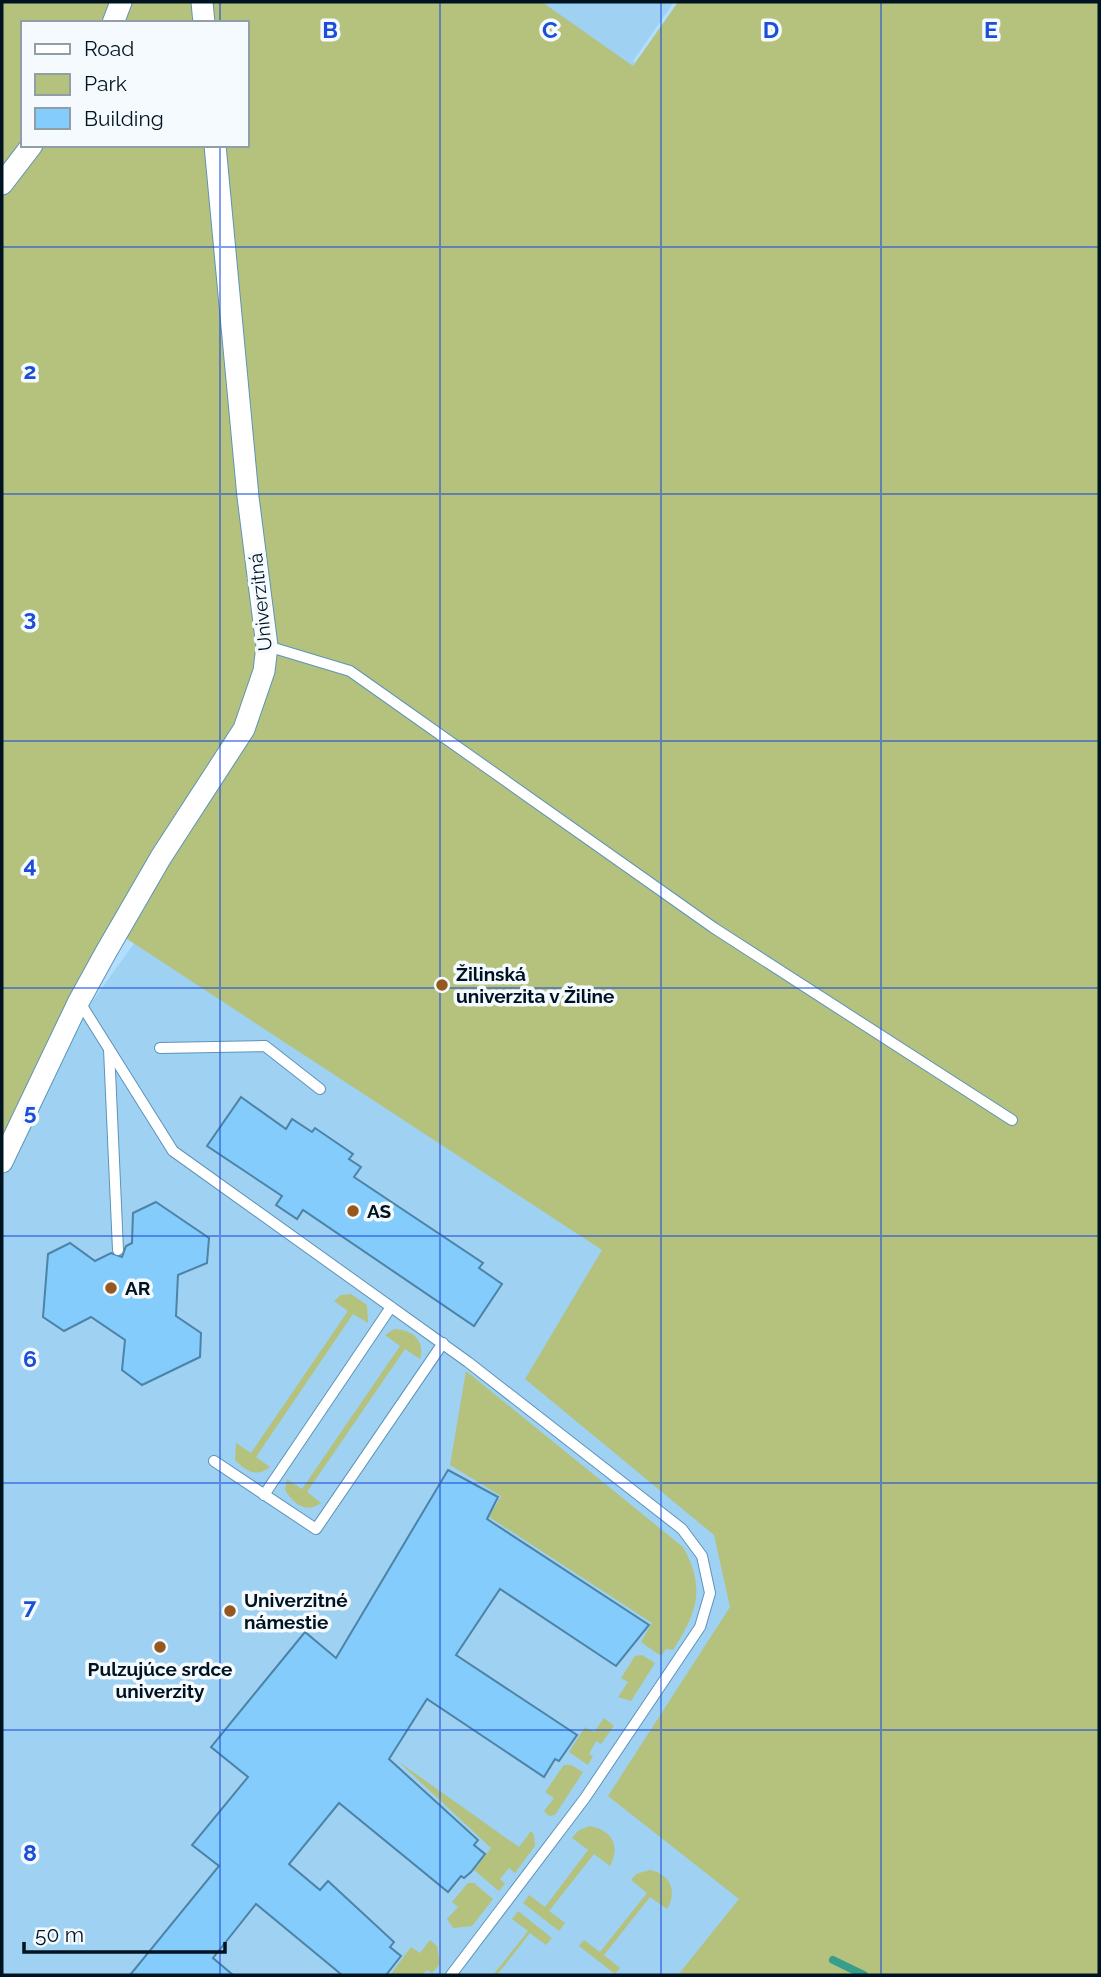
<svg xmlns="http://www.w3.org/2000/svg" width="1101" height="1977" viewBox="0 0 1101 1977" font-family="Raleway,sans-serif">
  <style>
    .built { fill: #9fd1f3 }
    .green { fill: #b4c27d; fill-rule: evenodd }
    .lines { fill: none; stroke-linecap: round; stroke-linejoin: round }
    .stream { stroke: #369e8a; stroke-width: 8 }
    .building { fill: #83ccfc; stroke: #4c83a6; stroke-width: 2 }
    .service-casing { stroke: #5d94b8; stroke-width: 12 }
    .minor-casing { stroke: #5d94b8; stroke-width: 23 }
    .service { stroke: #fff; stroke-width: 10 }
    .minor { stroke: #fff; stroke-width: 21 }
    .grid { fill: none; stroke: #1d4ed8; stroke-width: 2; stroke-opacity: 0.55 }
    .poi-dot { fill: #975820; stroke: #f4fafd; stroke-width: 2.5 }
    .labels { text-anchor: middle; stroke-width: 7; stroke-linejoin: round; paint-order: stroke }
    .street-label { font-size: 19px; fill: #001321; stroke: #f4fafd }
    .poi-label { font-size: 19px; font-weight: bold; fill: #001321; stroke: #f4fafd; text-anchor: start }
    .grid-label { font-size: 23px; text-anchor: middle; font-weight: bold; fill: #1d4ed8; stroke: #f4fafd; stroke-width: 7; stroke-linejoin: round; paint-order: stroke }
  </style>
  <rect width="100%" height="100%" fill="#b1dffd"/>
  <polygon class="built" points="216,2 674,2 633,61 642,71 920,1975 2,1975 2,1177 74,1027 168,896 247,145 247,23"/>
  <g class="green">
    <path d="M 2,2 L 542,2 L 633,66 L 678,2 L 1099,2 L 1099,1975 L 678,1975 L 739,1899 L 608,1796 L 730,1607 L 714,1535 L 525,1379 L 602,1250 L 124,937 L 2,1159 ZM 23,23 L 247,23 L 247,145 L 23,145 Z"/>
    <path d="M 351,1294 L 367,1305 L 368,1323 L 353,1314 L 256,1457 L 270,1467 C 256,1478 246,1471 235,1460 L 236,1443 L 251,1453 L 348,1311 L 334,1301 L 341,1295 Z"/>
    <path d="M 394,1329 C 411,1329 426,1340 420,1359 L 405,1349 L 307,1492 L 321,1503 C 306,1514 294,1504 285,1490 L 287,1479 L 302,1489 L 400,1346 L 385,1335 Z"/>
    <path d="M 466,1371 L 683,1547 C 706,1588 697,1613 673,1650 L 666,1649 L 661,1656 L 641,1642 L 652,1623 L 489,1517 L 501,1496 L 450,1465 Z"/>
    <polygon points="642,1655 655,1663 631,1701 618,1697 628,1682 621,1678 635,1656"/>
    <polygon points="604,1718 614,1726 601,1744 596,1741 589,1754 593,1756 588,1765 569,1752 585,1727 594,1732"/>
    <polygon points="399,1762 519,1847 531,1831 534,1835 535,1846 515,1873 509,1868 500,1879 505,1884 499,1891 474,1870 491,1848"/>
    <polygon points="564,1765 571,1765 583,1772 555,1815 549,1816 544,1811 554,1798 545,1792"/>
    <path d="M 590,1826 C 612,1830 621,1846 610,1866 L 594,1854 L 549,1911 L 565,1923 L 559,1931 L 523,1903 L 529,1895 L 545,1907 L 588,1850 L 572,1838 L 579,1830 Z"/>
    <path d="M 650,1870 C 670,1874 678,1891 667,1909 L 650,1897 L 604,1955 L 620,1968 L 615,1974 L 579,1946 L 584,1940 L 600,1952 L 647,1893 L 631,1880 L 636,1874 Z"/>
    <polygon points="468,1883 474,1883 493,1899 472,1926 453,1928 447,1919 458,1907 452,1902"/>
    <polygon points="518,1911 552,1938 546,1945 530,1933 497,1975 493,1975 528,1931 512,1919"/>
    <polygon points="430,1940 437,1946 440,1964 432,1973 427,1970 422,1975 391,1974 411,1947 420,1953"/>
  </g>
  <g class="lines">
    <polyline class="stream" points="833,1960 864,1975"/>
  </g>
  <g class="building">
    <polygon points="241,1097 286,1129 292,1119 312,1132 315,1128 353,1154 349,1159 361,1167 354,1177 483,1263 479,1268 502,1284 474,1326 303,1210 297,1219 276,1205 282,1196 207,1146"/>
    <polygon points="156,1202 209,1238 207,1263 178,1275 176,1316 201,1333 200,1357 142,1385 122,1370 125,1340 91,1317 64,1331 43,1317 48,1254 70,1243 95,1261 111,1253 122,1257 126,1246 132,1243 133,1213"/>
    <polygon points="448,1470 498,1497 487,1519 649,1625 616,1666 500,1589 456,1655 577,1735 559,1761 555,1759 544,1777 427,1699 389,1759 478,1840 474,1845 485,1854 471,1872 464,1878 461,1876 448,1892 339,1803 289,1864 320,1890 328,1881 394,1942 390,1947 401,1956 386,1975 342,1975 256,1904 213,1958 233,1975 130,1975 219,1866 192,1845 248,1777 211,1747 305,1632 336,1658"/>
  </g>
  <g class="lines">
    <g class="service-casing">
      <g id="service">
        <polyline points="267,646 350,671 714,928 1012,1120"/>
        <polyline points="79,1001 173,1151 468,1362 682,1529 702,1556 710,1593 700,1627 585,1798 451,1975"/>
        <polyline points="160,1048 265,1046 320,1089"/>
        <polyline points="109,1049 118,1250"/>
        <polyline points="214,1461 316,1529 443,1343"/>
        <polyline points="264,1495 391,1307"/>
      </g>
    </g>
    <g class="minor-casing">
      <g id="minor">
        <polyline points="202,2 204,23"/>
        <polyline points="113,23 121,2"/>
        <polyline points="2,184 32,145"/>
        <polyline points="2,1162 79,1001 106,952 161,857 244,729 264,671 267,646 248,497 215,145"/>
      </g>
    </g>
    <use href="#service" class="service"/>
    <use href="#minor" class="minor"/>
  </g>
  <path class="grid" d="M 220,2 L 220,23M 440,2 L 440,1975M 661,2 L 661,1975M 881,2 L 881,1975M 220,145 L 220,1975M 2,247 L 1099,247M 2,494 L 1099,494M 2,741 L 1099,741M 2,988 L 1099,988M 2,1236 L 1099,1236M 2,1483 L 1099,1483M 2,1730 L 1099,1730"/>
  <g class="poi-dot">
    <circle cx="442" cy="985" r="7"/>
    <circle cx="353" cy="1211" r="7"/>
    <circle cx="111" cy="1288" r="7"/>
    <circle cx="230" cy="1611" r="7"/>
    <circle cx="160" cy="1647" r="7"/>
  </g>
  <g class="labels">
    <g class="street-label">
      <text transform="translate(260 602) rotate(-96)" y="7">Univerzitná</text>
    </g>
    <g class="poi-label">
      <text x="456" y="981">Žilinská<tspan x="456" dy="22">univerzita v Žiline</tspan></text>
      <text x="367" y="1218">AS</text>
      <text x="125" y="1295">AR</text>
      <text x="244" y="1607">Univerzitné<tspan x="244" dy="22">námestie</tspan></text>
      <text x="160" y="1676" text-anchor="middle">Pulzujúce srdce<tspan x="160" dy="22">univerzity</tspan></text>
    </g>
  </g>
  <g class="grid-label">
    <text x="330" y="38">B</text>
    <text x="550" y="38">C</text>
    <text x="771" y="38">D</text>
    <text x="991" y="38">E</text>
    <text x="30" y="379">2</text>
    <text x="30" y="626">3</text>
    <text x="30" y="873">4</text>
    <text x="30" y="1120">5</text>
    <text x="30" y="1367">6</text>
    <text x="30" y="1614">7</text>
    <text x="30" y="1861">8</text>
  </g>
  <rect width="1101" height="1977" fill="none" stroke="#001321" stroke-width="7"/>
  <rect x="21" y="21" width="228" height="126" fill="#f4fafd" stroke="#929ea5" stroke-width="2"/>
  <rect x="35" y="44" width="35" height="10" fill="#ffffff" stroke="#929ea5" stroke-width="2"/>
  <text x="84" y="56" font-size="21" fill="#001321">Road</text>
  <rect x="35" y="74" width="35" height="21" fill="#b4c27d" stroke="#929ea5" stroke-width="2"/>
  <text x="84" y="91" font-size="21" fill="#001321">Park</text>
  <rect x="35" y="108" width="35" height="21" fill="#83ccfc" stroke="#929ea5" stroke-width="2"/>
  <text x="84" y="126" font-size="21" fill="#001321">Building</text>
  <path d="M24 1942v10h201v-10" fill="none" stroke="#001321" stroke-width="3.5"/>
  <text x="35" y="1942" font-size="21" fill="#001321" stroke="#f4fafd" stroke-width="5" paint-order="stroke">50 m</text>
</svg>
